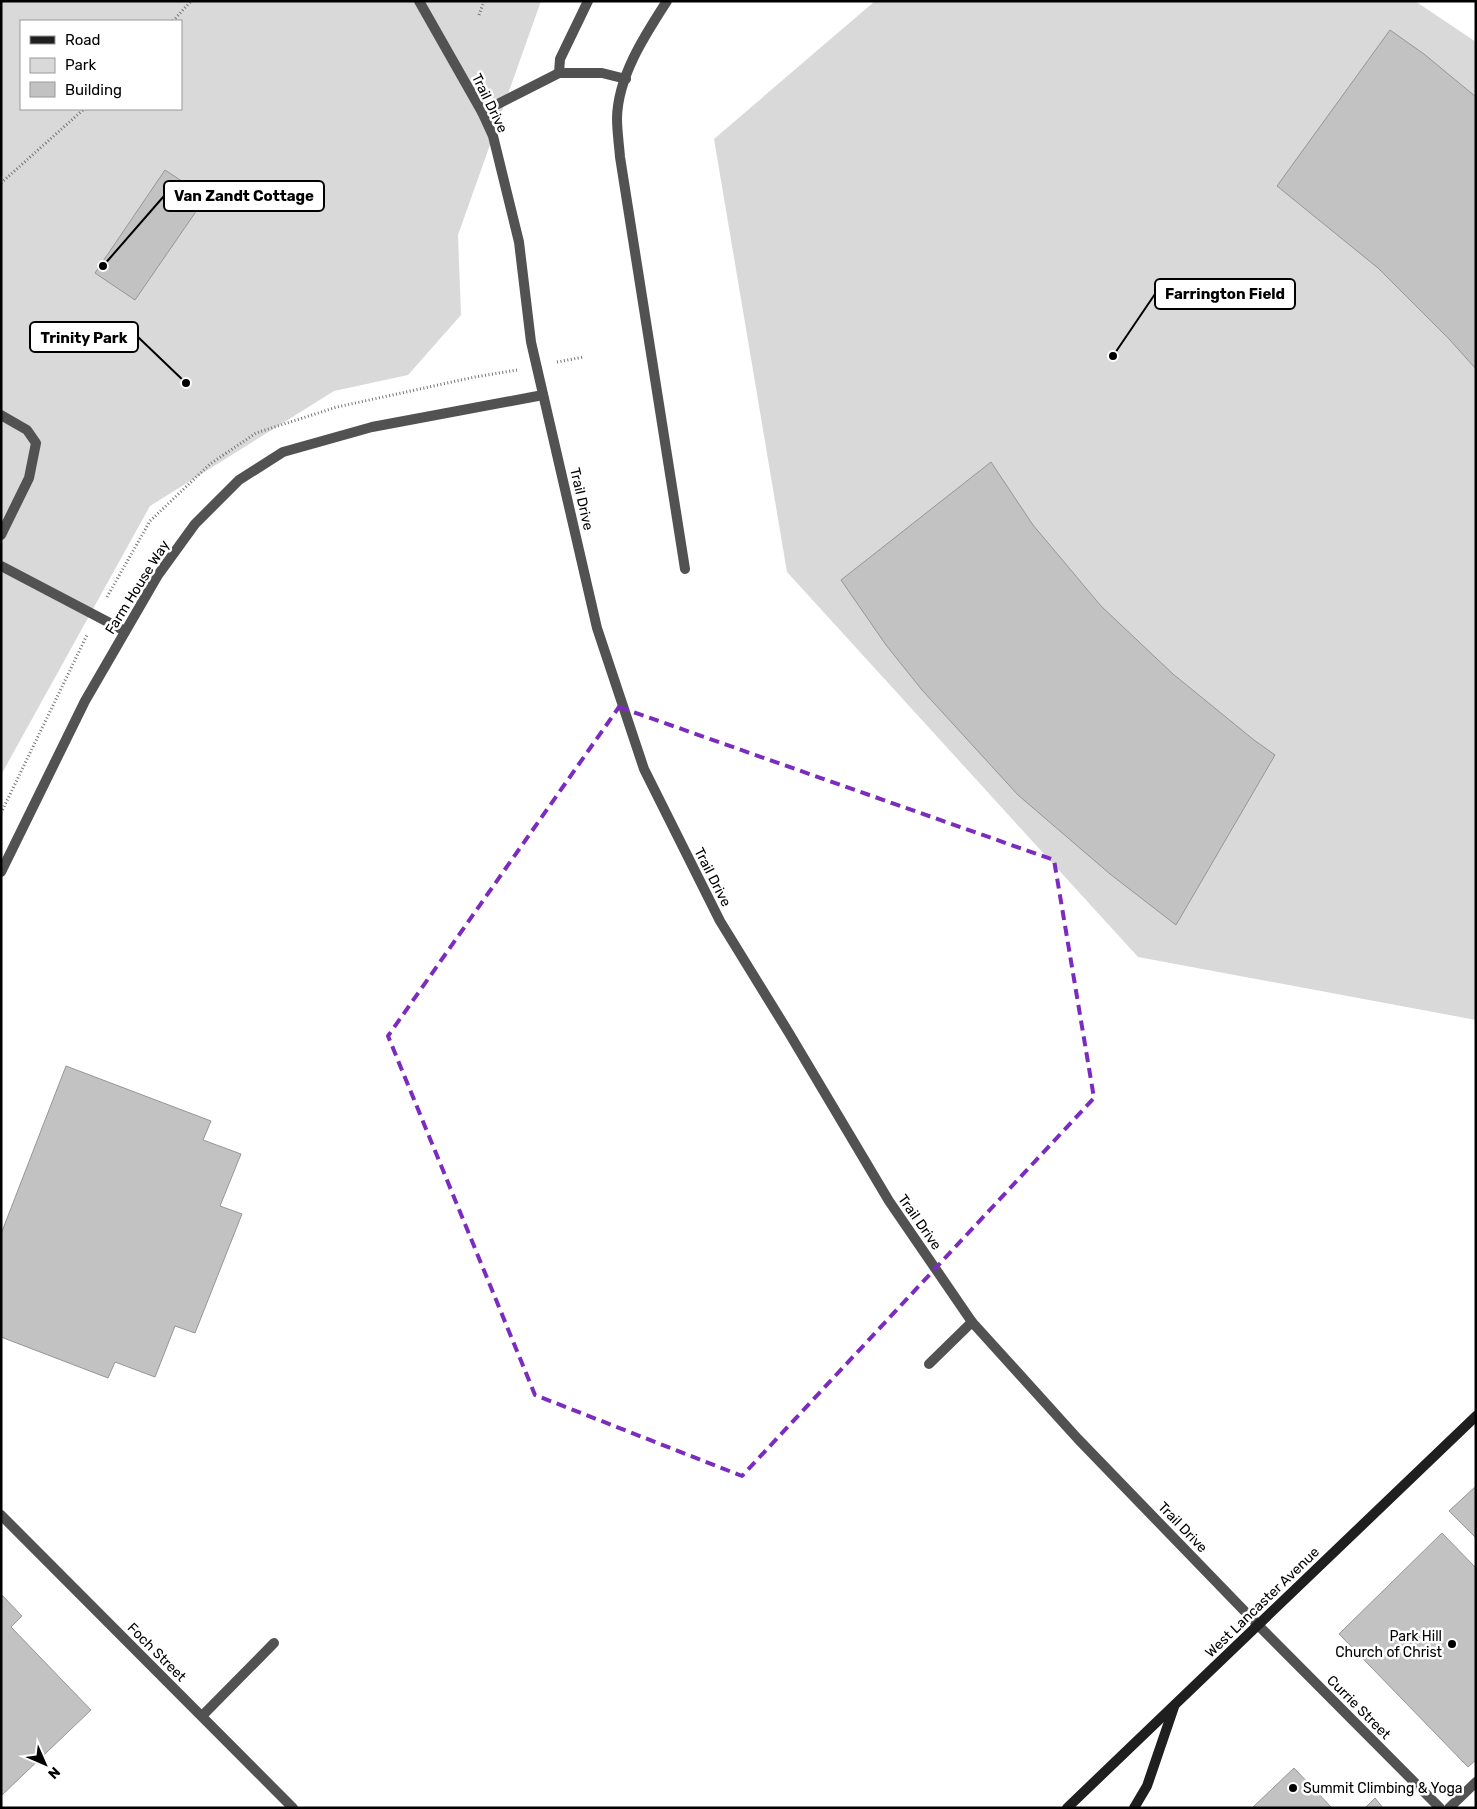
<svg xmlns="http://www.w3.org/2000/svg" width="1477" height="1809" viewBox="0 0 1477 1809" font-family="Rubik,sans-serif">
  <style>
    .green { fill: #d9d9d9; fill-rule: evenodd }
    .building { fill: #c2c2c2; stroke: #969696 }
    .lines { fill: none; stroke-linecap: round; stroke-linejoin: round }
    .path { stroke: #747474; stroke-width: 3; stroke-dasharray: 1 2.5; stroke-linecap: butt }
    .service { stroke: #525252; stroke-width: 10 }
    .minor { stroke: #525252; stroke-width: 10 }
    .tertiary { stroke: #525252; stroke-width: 10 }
    .secondary { stroke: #1f1f1f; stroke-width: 10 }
    .marked { fill: none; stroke: #7b2cbf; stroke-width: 4; stroke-dasharray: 10 6; stroke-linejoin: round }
    .poi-dot { fill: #000; stroke: #fff; stroke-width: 2 }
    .labels { text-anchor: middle; stroke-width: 5; stroke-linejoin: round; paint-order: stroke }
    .street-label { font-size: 14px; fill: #000; stroke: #fff }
    .poi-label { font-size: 14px; fill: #000; stroke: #fff; text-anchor: end }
    .leader { fill: none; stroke: #000; stroke-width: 2 }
    .callout-dot { fill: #000; stroke: #fff; stroke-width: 2 }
    .callout { fill: #fff; stroke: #000; stroke-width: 2 }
    .callout-label { font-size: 15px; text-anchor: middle; font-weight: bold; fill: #000 }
  </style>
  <rect width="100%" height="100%" fill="#fff"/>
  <g class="green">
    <path d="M 1,1 L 541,1 L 458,235 L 461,315 L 408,375 L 334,391 L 150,506 L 1,775 ZM 21,21 L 181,21 L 181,109 L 21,109 Z"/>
    <polygon points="875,1 1415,1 1476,42 1476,1020 1138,957 787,572 714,139"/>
  </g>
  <g class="building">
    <polygon points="1390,30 1424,54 1476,97 1476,369 1449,339 1378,268 1277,186"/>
    <polygon points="165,170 206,197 135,300 95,273"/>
    <polygon points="991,462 1033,525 1101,606 1173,674 1254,740 1275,755 1176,925 1110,874 1018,795 922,690 886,645 841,580"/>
    <polygon points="66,1066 211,1121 203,1140 241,1154 220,1206 242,1214 195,1333 175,1326 155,1377 115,1362 108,1378 1,1337 1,1234"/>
    <polygon points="1476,1486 1476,1538 1449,1511"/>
    <polygon points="1442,1533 1476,1568 1476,1760 1468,1767 1339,1634"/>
    <polygon points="1,1594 22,1616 11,1627 91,1710 1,1796"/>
    <polygon points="1294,1768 1332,1808 1252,1808"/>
    <polygon points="1375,1798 1383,1808 1365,1808"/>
  </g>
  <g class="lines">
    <g class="path">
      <polyline points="479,15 484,1"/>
      <polyline points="173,21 191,1"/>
      <polyline points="1,183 84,109"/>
      <polyline points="557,362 584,357"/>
      <polyline points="107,597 150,521 210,464 256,433 337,407 475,377 517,370"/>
      <polyline points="1,813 87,635"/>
    </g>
    <g class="service">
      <path d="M 667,1 C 645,35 618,76 617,118 C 617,131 619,144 620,157 L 685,569"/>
      <polyline points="559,73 560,59 588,1"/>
      <polyline points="482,112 559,73 602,73 626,79"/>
      <polyline points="1,415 27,430 36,443 29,478 1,535"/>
      <polyline points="1,566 125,631"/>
      <polyline points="929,1364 972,1322"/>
      <polyline points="202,1716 274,1643"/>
      <polyline points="1449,1808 1476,1782"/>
    </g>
    <g class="minor">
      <polyline points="1,872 85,701 158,575 195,524 239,480 283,452 372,427 543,395"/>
      <polyline points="1,1515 293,1808"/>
      <polyline points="1258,1625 1440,1808"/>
    </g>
    <polyline class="tertiary" points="419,1 482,112 493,136 519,242 531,342 597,628 644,769 720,921 789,1033 889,1201 972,1322 1078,1439 1258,1625"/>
    <g class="secondary">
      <polyline points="1067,1808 1476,1416"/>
      <polyline points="1134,1808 1147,1786 1174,1707"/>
    </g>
  </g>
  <path class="marked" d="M 619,707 L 1054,860 L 1094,1098 L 742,1476 L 535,1395 L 388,1036 Z"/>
  <g class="poi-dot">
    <circle cx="1452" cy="1644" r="5"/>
    <circle cx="1293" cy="1788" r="5"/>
  </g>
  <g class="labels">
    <g class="street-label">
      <text transform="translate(490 103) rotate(64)" y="5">Trail Drive</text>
      <text transform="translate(582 499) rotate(77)" y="5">Trail Drive</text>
      <text transform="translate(137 587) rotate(-58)" y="5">Farm House Way</text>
      <text transform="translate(713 877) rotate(63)" y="5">Trail Drive</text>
      <text transform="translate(920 1222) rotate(55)" y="5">Trail Drive</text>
      <text transform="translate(1183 1527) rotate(46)" y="5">Trail Drive</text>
      <text transform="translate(1262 1602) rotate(-44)" y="5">West Lancaster Avenue</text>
      <text transform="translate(157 1652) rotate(45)" y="5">Foch Street</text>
      <text transform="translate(1359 1707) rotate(45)" y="5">Currie Street</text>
    </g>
    <g class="poi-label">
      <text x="1442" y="1641">Park Hill<tspan x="1442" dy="16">Church of Christ</tspan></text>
      <text x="1303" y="1793" text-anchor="start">Summit Climbing &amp; Yoga</text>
    </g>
  </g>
  <path class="leader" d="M103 266L164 196M1113 356L1155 294M186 383L138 337"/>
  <g class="callout-dot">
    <circle cx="103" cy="266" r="5"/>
    <circle cx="1113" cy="356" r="5"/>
    <circle cx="186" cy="383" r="5"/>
  </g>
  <g class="callout">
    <rect x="164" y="181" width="160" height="30" rx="5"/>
    <rect x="1155" y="279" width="140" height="30" rx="5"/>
    <rect x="30" y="322" width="108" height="30" rx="5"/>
  </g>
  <g class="callout-label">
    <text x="244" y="201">Van Zandt Cottage</text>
    <text x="1225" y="299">Farrington Field</text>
    <text x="84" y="343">Trinity Park</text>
  </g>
  <rect width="1477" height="1809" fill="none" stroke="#000000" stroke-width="5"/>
  <rect x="20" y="20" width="162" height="90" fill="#ffffff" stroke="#999999"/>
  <rect x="30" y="36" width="25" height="8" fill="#1f1f1f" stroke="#999999"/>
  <text x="65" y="45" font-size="15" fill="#000000">Road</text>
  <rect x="30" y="58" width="25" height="15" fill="#d9d9d9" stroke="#999999"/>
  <text x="65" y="70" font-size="15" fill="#000000">Park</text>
  <rect x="30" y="82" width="25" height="15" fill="#c2c2c2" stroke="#999999"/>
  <text x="65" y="95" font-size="15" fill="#000000">Building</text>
  <g transform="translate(45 1764) rotate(135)" stroke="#ffffff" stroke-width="4" paint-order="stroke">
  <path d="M0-4L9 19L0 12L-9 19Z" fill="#000000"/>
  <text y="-8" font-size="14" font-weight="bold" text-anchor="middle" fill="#000000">N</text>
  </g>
</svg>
